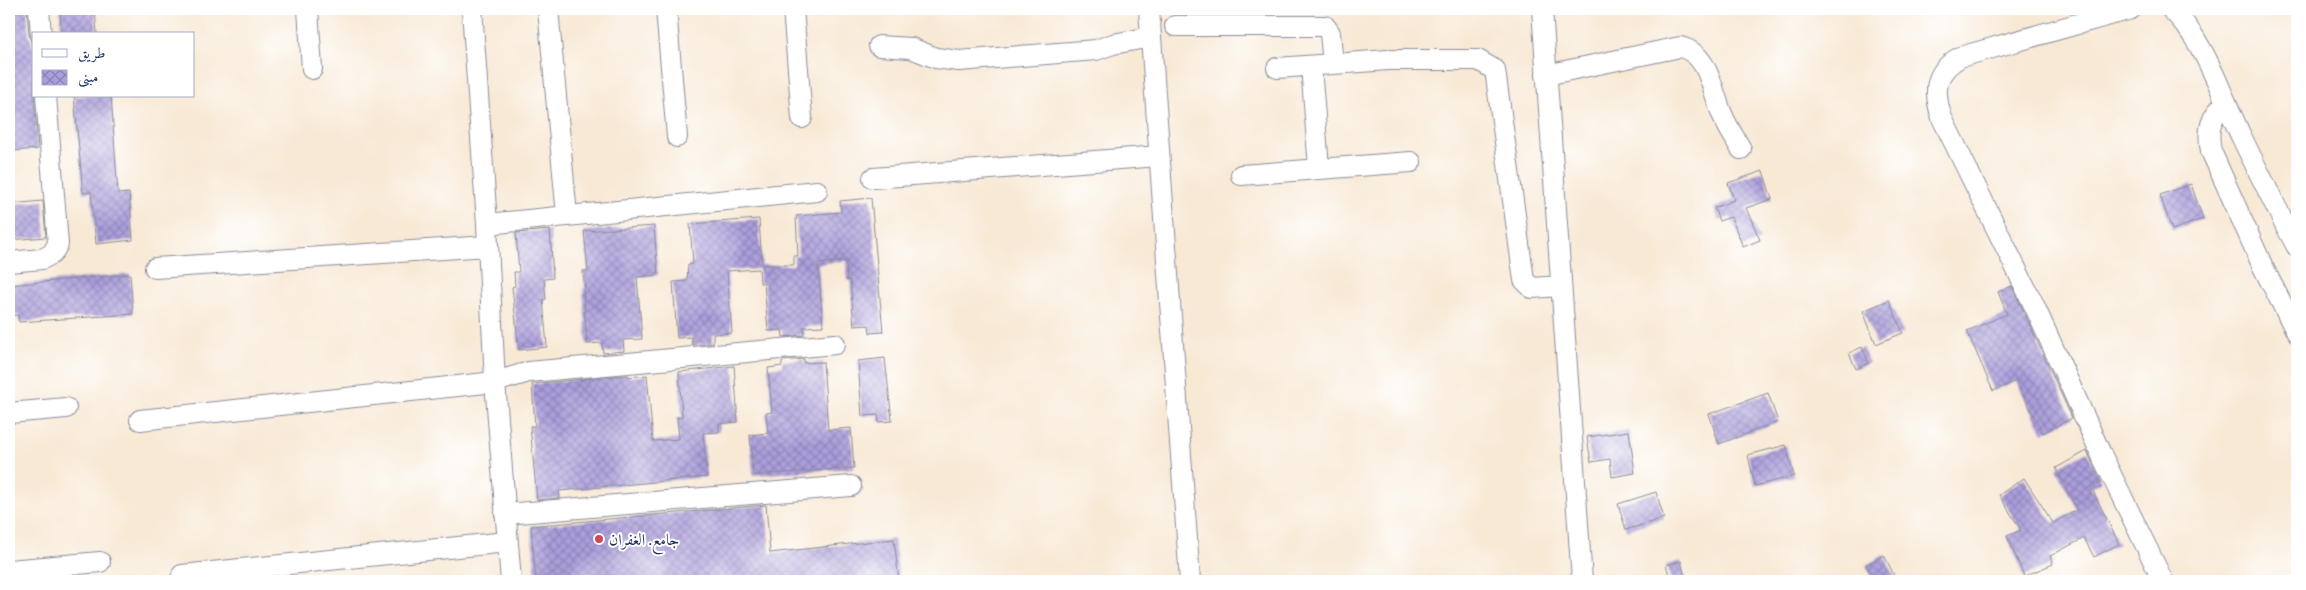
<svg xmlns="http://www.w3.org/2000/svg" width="2306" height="590" viewBox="0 0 2306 590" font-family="'IM FELL French Canon',Amiri,serif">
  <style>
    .building { fill: url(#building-cross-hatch) }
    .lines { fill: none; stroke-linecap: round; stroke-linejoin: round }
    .minor-casing { stroke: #8a8c9a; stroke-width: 22 }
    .minor { stroke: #fff; stroke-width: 20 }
    .poi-dot { fill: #d1495b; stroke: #fff; stroke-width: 2 }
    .labels { text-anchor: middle; stroke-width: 4; stroke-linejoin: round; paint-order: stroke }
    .poi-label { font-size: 16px; fill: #1b2f5e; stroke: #fff; text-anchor: start }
  </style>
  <defs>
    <pattern id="building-cross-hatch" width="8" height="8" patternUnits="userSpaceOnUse" patternTransform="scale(1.25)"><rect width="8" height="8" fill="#ac9edb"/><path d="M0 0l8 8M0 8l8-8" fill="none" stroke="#8b81b5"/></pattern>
  </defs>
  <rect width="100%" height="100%" fill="#fff"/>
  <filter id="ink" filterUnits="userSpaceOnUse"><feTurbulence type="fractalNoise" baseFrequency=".02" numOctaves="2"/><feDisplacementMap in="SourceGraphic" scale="10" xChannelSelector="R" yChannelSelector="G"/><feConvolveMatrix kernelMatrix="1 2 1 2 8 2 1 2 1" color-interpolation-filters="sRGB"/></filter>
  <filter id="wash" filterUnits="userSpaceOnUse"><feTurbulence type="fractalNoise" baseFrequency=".0096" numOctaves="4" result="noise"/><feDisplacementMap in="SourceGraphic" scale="20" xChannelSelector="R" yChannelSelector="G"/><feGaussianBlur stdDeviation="1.12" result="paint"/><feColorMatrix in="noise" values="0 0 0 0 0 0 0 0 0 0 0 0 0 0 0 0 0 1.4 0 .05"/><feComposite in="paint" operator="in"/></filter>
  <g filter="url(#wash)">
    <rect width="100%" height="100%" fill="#f8e9d5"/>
    <g id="blocks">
      <g class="building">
        <polygon points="9,9 27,9 29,35 34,50 34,96 38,149 12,151 12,146 9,146"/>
        <polygon points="60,9 95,9 97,34 61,34"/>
        <polygon points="74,96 111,96 118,194 129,193 133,240 96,244 91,192 83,193"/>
        <polygon points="1763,171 1772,199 1746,208 1760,240 1743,247 1731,217 1719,221 1714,208 1734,200 1728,183"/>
        <polygon points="2191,184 2203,219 2172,230 2160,195"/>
        <polygon points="871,198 883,332 870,333 869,325 854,326 850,280 847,281 846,261 818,264 823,326 804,327 804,335 783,337 782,330 768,331 764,283 760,283 759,269 727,271 732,333 713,334 713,343 692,345 692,337 677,338 673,282 687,281 688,265 693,264 690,224 759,219 762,265 794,265 794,256 798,256 796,216 841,212 840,201"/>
        <polygon points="43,201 46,237 9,240 9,204"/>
        <polygon points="654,226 658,275 637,277 642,339 623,340 624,351 603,353 602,343 587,344 583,289 585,288 583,271 588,271 584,231"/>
        <polygon points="550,230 553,278 544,279 546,299 543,300 547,347 519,350 512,287 515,286 514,272 519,272 516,233"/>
        <polygon points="130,274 133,314 19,322 18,315 9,316 9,285"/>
        <polygon points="2012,286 2072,418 2043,433 2016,381 1993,391 1967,331 2007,314 1998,292"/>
        <polygon points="1889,300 1903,333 1876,344 1863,311"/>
        <polygon points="1862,347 1869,363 1856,369 1849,353"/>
        <polygon points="885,358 892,421 879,422 878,415 862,416 858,361"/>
        <polygon points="804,359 804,363 823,362 828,430 851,428 854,468 753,475 750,435 768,433 766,413 772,412 768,368 782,366 782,361"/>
        <polygon points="734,366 738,422 719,424 719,432 703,433 707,477 559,491 560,498 537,500 530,426 535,426 532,384 628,375 629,377 647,375 653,441 679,439 677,417 682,417 679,372"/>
        <polygon points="1768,393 1778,422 1719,444 1709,414"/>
        <polygon points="1629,431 1635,473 1612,477 1610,459 1591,462 1587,437"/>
        <polygon points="1786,445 1794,476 1755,486 1748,455"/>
        <polygon points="2087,451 2101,482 2091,487 2119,544 2094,557 2084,538 2050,556 2053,564 2024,576 2007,536 2021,530 1999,495 2024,478 2053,523 2077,510 2056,468"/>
        <polygon points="1656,492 1664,518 1626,530 1618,504"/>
        <polygon points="766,505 770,553 894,539 899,581 536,581 531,526"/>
        <polygon points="1884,555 1897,581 1874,581 1866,565"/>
        <polygon points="1681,561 1685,578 1671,581 1666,565"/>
      </g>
    </g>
  </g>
  <g filter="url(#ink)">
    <use href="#blocks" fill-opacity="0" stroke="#8a8c9a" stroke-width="1"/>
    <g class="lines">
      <g class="minor-casing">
        <g id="minor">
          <polyline points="39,9 41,34"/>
          <polyline points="308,9 312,69"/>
          <polyline points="472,9 487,224 495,382 511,581"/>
          <polyline points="548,9 567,216"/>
          <polyline points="666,9 677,137"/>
          <polyline points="793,9 802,118"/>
          <polyline points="1149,9 1190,581"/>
          <polyline points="1542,9 1582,581"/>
          <path d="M 2131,9 L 1960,57 C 1934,72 1933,91 1942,118 L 2034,305 L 2102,456 L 2163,581"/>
          <path d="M 2171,9 C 2205,40 2222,97 2242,138 C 2260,175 2278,212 2297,247"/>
          <polyline points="1175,26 1325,26 1330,33 1333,64"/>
          <polyline points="879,46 911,48 936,58 959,61 1096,50 1113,44 1151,37"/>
          <polyline points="1311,66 1319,168"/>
          <polyline points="1277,68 1388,60 1478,60 1495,70 1524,280 1532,288 1561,286"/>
          <path d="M 1546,75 L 1680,47 C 1709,53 1712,91 1722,114 C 1727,126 1734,137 1741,149"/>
          <path d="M 2226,103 C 2210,116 2207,131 2211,151 L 2263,267 L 2297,333"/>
          <polyline points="1241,175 1411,162"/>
          <polyline points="873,178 1159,156"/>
          <polyline points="487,224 817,191"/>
          <polyline points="9,262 42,259 52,254 58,244 46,96"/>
          <polyline points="155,268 488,246"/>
          <polyline points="9,413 66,408"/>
          <polyline points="140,420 495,382 529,372 835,344"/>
          <polyline points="505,514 851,486"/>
          <polyline points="9,570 100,562"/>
          <polyline points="182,575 507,542"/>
        </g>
      </g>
      <use href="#minor" class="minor"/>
    </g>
  </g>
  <circle class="poi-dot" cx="599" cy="539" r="5"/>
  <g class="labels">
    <g class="poi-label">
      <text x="609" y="545">جامع. الغفران</text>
    </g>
  </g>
  <rect width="2306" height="590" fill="none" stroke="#fff" stroke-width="30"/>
  <rect x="32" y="32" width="162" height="65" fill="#ffffff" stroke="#a4acbf"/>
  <rect x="42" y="49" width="25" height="8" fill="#ffffff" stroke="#a4acbf"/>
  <text x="78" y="58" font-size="15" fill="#1b2f5e">طريق</text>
  <rect x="42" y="70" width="25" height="15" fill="url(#building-cross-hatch)" stroke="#a4acbf"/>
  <text x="78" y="82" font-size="15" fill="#1b2f5e">مبنى</text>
</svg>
